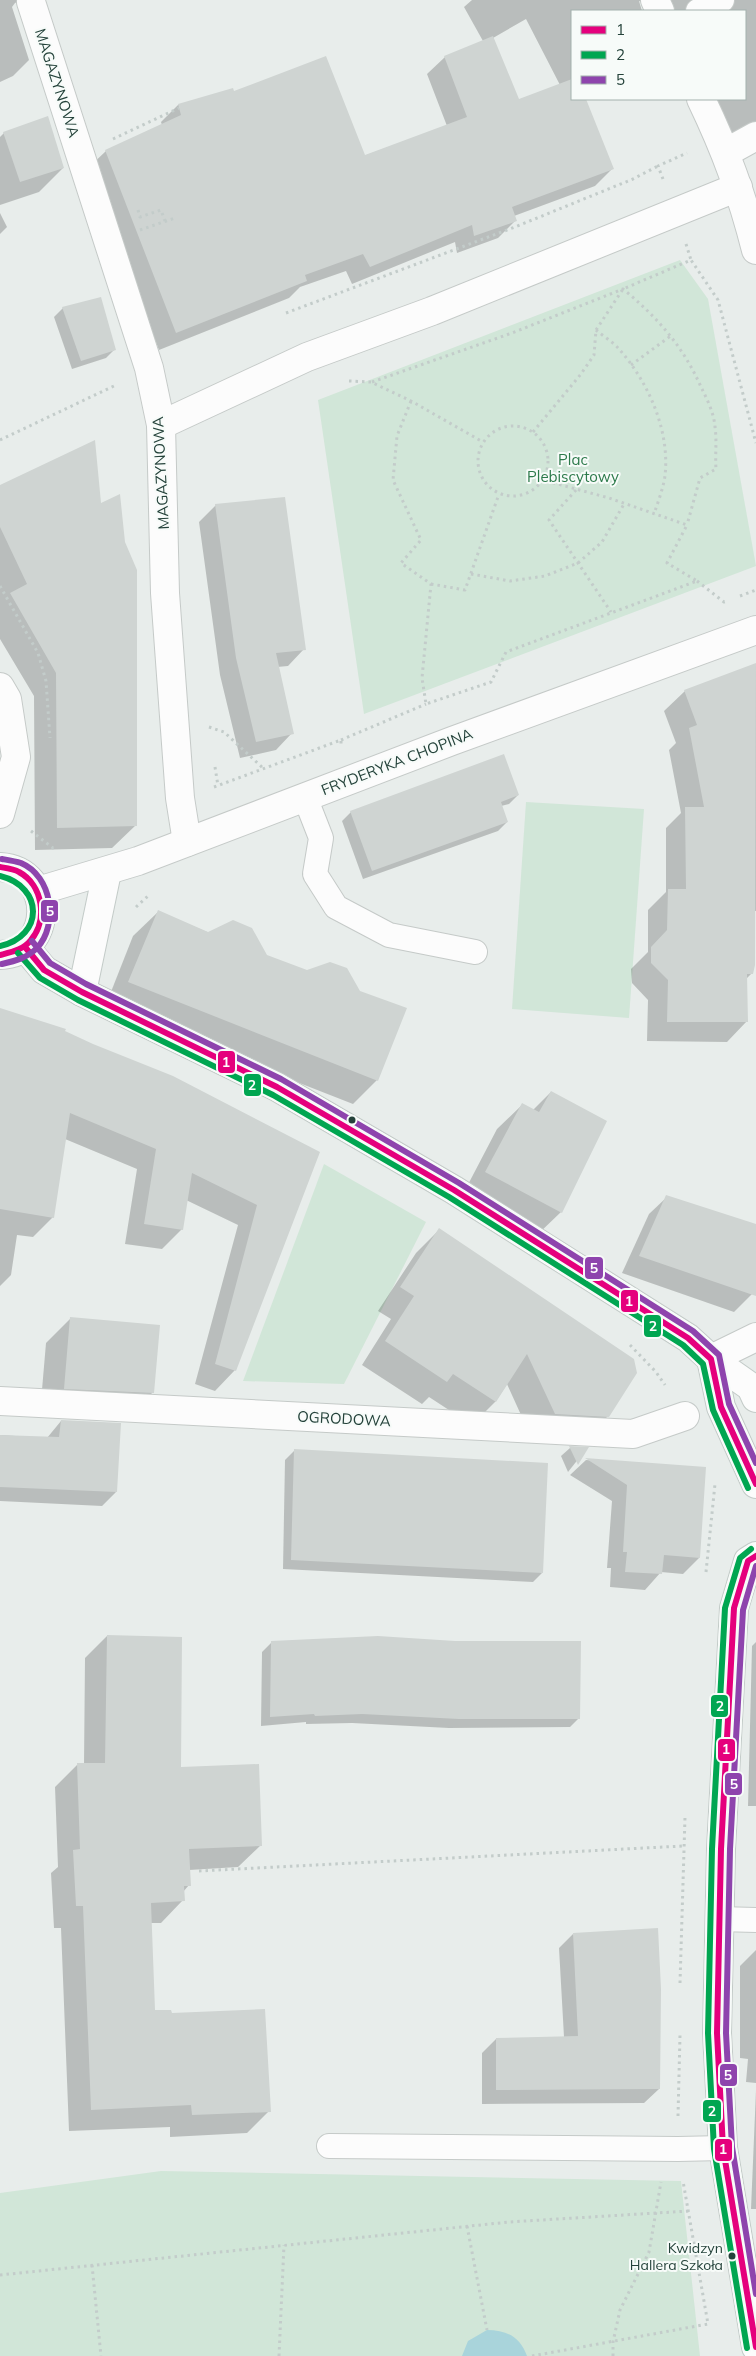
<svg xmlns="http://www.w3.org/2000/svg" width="756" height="2356" viewBox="0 0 756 2356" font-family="Mulish,sans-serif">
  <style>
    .green { fill: #d1e6d8 }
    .water { fill: #a9d4db }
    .shadow { fill: #0003; fill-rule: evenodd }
    .building { fill: #cfd4d2 }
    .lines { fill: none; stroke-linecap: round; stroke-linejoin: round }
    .lane-casing { stroke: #c5cac8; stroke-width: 26 }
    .street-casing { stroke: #c5cac8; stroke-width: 30 }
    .secondary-casing { stroke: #c3cbc8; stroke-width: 30 }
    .path { stroke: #c3ccca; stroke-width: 3; stroke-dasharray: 2.5 4; stroke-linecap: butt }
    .lane { stroke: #fcfcfc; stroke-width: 24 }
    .street { stroke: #fcfcfc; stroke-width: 28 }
    .secondary { stroke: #fcfcfc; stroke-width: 28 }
    .bus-1-casing { stroke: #f7fbf9; stroke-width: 10 }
    .bus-2-casing { stroke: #f7fbf9; stroke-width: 10 }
    .bus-3-casing { stroke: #f7fbf9; stroke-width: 10 }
    .bus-1 { stroke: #e5007d; stroke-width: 6 }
    .bus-2 { stroke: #00a651; stroke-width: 6 }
    .bus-3 { stroke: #8e44ad; stroke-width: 6 }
    .bus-dot { fill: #24423a; stroke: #f7fbf9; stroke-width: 2 }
    .labels { text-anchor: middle; stroke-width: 4; stroke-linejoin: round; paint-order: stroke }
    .bus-label { font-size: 14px; fill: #24423a; stroke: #f7fbf9; text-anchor: end }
    .street-label { font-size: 15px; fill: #24423a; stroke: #f7fbf9 }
    .park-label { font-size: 15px; fill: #2d7a4b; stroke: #f7fbf9 }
    .line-badge { stroke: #f7fbf9; stroke-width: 2 }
    .badge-label { font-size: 14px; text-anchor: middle; font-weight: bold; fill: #fff }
  </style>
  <rect width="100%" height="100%" fill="#e8edeb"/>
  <g class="green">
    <polygon points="680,260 708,299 756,566 364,714 318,400"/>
    <polygon points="526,802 644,809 629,1018 512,1009"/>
    <polygon points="324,1164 426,1222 344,1384 243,1381"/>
    <polygon points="161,2171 681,2181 700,2356 0,2356 0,2193"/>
  </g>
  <path class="water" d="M 487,2330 C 507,2330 520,2337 527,2356 L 462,2356 L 468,2341 Z"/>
  <g class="shadow">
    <polygon points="0,0 21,0 15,3 12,7 29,60 13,76 0,82"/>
    <path d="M 472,0 L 756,0 L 756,125 L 732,137 L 713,99 L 745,99 L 745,11 L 717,11 L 699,4 L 684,11 L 669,11 L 639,1 L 642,11 L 572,11 L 572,99 L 585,99 L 612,169 L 595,186 L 514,216 L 516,220 L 498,238 L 457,253 L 455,242 L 352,284 L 346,271 L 300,287 L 289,298 L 159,350 L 88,168 L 106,151 L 162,125 L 161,122 L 178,105 L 234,93 L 364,156 L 447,126 L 427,74 L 445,57 L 483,41 L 464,7 ZM 526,19 L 560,85 L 518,100 L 493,38 Z"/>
    <polygon points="4,133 63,168 39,192 0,205 0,137"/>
    <polygon points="0,213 7,227 0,234"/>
    <polygon points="63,308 115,349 106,358 72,369 54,317"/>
    <polygon points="0,487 136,825 112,848 35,850 34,696 0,639"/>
    <polygon points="216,505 304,649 288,666 277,667 292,733 276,750 240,758 220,675 199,522"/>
    <polygon points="756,665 756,911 753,911 752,973 746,979 747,1021 727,1042 647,1041 648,1000 632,983 631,969 648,952 648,910 666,892 666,828 681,813 669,750 676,743 664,711 685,691"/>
    <polygon points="518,795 509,804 501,806 507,822 498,831 363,879 342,821 351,812"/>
    <polygon points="158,912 266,956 377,1080 353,1104 105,1007 133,936"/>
    <polygon points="0,1009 64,1030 64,1032 318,1152 235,1370 215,1391 195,1384 238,1225 186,1200 182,1229 162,1249 125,1244 137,1169 65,1139 53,1217 33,1237 17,1235 11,1275 0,1286"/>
    <polygon points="551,1092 561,1212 536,1236 462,1196 497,1129 522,1105 533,1110"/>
    <polygon points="667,1197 756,1225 756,1282 752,1294 734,1312 622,1273 649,1214"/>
    <polygon points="439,1230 608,1416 584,1440 531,1437 507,1384 496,1401 472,1425 429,1397 422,1404 362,1365 391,1319 378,1311 416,1253"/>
    <polygon points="71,1318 153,1392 129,1417 40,1413 46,1343"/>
    <polygon points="61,1421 116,1492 102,1506 0,1501 0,1435 47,1438"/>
    <polygon points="570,1448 587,1448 568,1472 561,1456"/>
    <polygon points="294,1451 542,1573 533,1582 283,1569 285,1460"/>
    <polygon points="586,1460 705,1468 699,1558 683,1574 661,1572 645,1590 610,1587 611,1568 607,1568 612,1501 570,1475"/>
    <polygon points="107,1636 180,1768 261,1845 238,1867 189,1870 189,1885 183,1892 183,1900 161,1923 150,1923 154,2012 269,2111 247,2133 170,2137 170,2127 69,2131 61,1928 54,1928 51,1873 58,1867 55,1787 77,1765 84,1764 85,1658"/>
    <polygon points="756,1642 756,1806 748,1806 752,1646"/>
    <polygon points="271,1643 579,1718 570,1727 449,1728 352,1723 306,1724 306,1722 261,1726 262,1652"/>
    <polygon points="573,1934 659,2089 644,2103 482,2104 482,2053 496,2039 564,2037 559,1948"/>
    <polygon points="756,1950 756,2083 746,2082 748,2059 740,2058 740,1966"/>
    <polygon points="756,2090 756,2209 751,2209"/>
  </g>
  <g class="building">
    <polygon points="493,36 519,99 572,79 572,99 586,99 614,169 512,207 517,221 474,236 472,225 370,267 363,254 305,275 307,281 176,333 105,150 181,115 178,104 233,88 234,91 326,56 365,155 467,117 444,56"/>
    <polygon points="48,116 64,168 20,182 3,132"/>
    <polygon points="101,297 116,350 81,361 62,307"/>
    <polygon points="95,440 101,503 120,494 125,542 137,570 137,826 57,828 56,673 10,593 27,584 0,527 0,485"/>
    <polygon points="285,497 306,650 276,653 294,734 256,742 236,658 215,504"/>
    <polygon points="756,663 755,965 753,974 747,974 748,1022 667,1022 668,980 651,963 651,947 667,930 668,889 686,889 685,807 704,807 689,728 697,725 684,690"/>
    <polygon points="504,754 519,795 501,802 508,822 372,871 350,811"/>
    <polygon points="158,910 208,932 233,920 252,928 267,955 307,970 330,962 347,968 360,991 407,1008 378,1081 128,982"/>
    <polygon points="0,1008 66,1029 65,1031 93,1044 173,1076 320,1152 236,1371 215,1364 257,1205 192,1173 183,1230 144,1224 156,1149 70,1113 54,1218 0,1209"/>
    <polygon points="551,1091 607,1121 562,1213 485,1172 522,1103 539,1112"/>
    <polygon points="666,1195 756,1224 756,1296 639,1256"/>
    <polygon points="439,1228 634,1359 637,1373 609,1417 555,1414 527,1354 496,1402 453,1374 447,1382 385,1341 414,1296 400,1287"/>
    <polygon points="70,1317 160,1325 154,1393 64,1389"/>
    <polygon points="61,1420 121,1423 117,1492 0,1487 0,1435 59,1437"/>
    <polygon points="569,1446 589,1447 578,1465"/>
    <polygon points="294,1449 548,1463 543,1573 291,1560"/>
    <polygon points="585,1458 706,1467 700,1558 664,1555 662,1574 625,1572 627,1552 623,1552 627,1485"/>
    <polygon points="107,1635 182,1637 181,1767 259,1764 262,1846 189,1849 191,1886 184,1886 185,1901 151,1903 155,2010 171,2010 172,2013 265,2009 271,2112 192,2115 191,2105 91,2110 83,1906 76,1906 73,1850 80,1849 77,1763 105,1763"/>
    <polygon points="378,1636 455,1641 581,1641 580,1719 459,1719 362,1714 315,1716 314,1714 270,1717 271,1641"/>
    <polygon points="658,1928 661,1989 660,2089 496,2090 496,2038 578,2036 573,1933"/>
  </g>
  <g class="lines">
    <g class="lane-casing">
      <g id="lane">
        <polyline points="698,11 722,0"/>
        <polyline points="305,797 321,838 315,874 336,907 389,935 475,952"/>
        <polyline points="719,1919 756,1920"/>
        <polyline points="329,2146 678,2149 723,2148"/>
      </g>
    </g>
    <g class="street-casing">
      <g id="street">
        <polyline points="655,0 660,11"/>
        <polyline points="31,2 149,368 161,425 165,593 180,798 187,842"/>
        <path d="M 701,99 C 726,151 742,195 756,250"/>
        <polyline points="727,152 756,136"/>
        <polyline points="161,425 307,357 432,311 738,187"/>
        <polyline points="0,687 7,699 16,757 0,814"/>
        <polyline points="38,891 138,861 452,741 756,630"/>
        <polyline points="711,1359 756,1337"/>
        <polyline points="0,1401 633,1434 685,1416"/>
      </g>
    </g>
    <g class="secondary-casing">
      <g id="secondary">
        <path d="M 0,867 C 56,870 54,954 0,955"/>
        <polyline points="25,947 44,970 82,992 277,1087 454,1190 688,1338 711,1359 751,1387 756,1398"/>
        <polyline points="82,992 107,872"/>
        <polyline points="711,1359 721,1407 756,1484"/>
        <polyline points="756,1556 748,1561 734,1608 721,1849 717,2033 723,2148 756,2347"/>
      </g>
    </g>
    <g class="path">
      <polyline points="113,139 179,108"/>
      <polyline points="663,179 658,166 687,153"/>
      <polyline points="138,210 140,217 161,210 165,221"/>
      <polyline points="140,230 175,218"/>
      <polyline points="686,244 691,260"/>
      <polyline points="286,313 515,227 633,179 658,166"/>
      <path d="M 596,330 C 603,336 613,342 619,349 C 649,383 670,431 665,476 C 663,489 658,502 654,514"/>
      <polyline points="631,365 672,335"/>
      <polyline points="349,381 371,382 411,401 483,442"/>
      <path d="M 372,382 L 512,333 L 623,289 C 657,317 683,346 701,387 C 707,399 714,413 715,427 C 717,441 715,455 716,469 L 700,478 L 687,525"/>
      <polyline points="411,401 397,436 393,480 421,540 401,563 431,584 422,678 426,704 491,682 506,652 697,581 667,563 687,525 609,498 543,480"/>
      <circle cx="513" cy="461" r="35"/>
      <polyline points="533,432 581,374 594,355 596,330 623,289 691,260 718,300 756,443"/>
      <polyline points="0,440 116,385"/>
      <polyline points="576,490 549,520 611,612"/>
      <polyline points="471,574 510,581 545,576 578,563 602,542 624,504"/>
      <polyline points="697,581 724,602 727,601"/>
      <polyline points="431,584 465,590 499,494"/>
      <polyline points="0,586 38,653 46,681 50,738"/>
      <polyline points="740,596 756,590"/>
      <polyline points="209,727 224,732 264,769"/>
      <polyline points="341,740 426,704"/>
      <polyline points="215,767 218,786"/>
      <polyline points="214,787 341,740 341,746"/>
      <polyline points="31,831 53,848 55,848"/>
      <polyline points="136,907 148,896"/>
      <polyline points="630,1345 656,1372 665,1385"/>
      <polyline points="706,1572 715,1484"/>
      <polyline points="199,1871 683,1846"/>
      <polyline points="680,1983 685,1817"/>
      <polyline points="678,2116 680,2035"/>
      <polyline points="467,2226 487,2330"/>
      <polyline points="92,2265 101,2356"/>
      <polyline points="0,2275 509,2222 689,2211"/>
      <polyline points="279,2356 284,2245"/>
      <polyline points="532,2356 708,2324 683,2181"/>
      <polyline points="613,2356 613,2342 620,2310 649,2252 661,2182"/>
    </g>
    <use href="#lane" class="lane"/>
    <use href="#street" class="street"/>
    <use href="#secondary" class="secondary"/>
    <g class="bus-1-casing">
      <g id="bus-1">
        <path d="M 0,867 C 6,868 14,869 19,872 C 43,885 48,920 31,940 C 23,950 12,952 0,955"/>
        <polyline points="25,947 44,970 82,992 277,1087 454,1190 688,1338 711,1359 721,1407 756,1484"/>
        <polyline points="756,1556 748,1561 734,1608 721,1849 717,2033 723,2148 756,2347"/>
      </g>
    </g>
    <g class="bus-2-casing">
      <g id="bus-2">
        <path d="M 0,876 C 44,887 44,936 0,946"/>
        <polyline points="18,953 40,978 78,1000 273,1095 449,1197 683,1345 703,1364 713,1410 748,1488"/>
        <polyline points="747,2348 714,2149 708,2033 712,1849 725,1608 740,1558 751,1549"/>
      </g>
    </g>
    <g class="bus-3-casing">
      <g id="bus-3">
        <polyline points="32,941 50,963 86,984 281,1079 459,1183 693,1331 719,1355 729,1404 756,1463"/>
        <path d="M 2,964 C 15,961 27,958 37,948 C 59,924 52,876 21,863 C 15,861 8,860 2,859"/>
        <polyline points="756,1566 743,1610 730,1849 726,2033 732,2147 756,2294"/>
      </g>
    </g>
    <use href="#bus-1" class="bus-1"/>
    <use href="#bus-2" class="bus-2"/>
    <use href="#bus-3" class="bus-3"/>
  </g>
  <g class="bus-dot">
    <circle cx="352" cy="1120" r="4.5"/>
    <circle cx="732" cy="2256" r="4.5"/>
  </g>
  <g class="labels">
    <g class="bus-label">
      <text x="723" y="2253">Kwidzyn<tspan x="723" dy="17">Hallera Szkoła</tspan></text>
    </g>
    <g class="street-label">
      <text transform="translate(57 83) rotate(72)" y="5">MAGAZYNOWA</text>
      <text transform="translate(161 473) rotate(-93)" y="5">MAGAZYNOWA</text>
      <text transform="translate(397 762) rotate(-21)" y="5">FRYDERYKA CHOPINA</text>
      <text transform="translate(344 1419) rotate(3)" y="5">OGRODOWA</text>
    </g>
    <g class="park-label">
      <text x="573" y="465">Plac<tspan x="573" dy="17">Plebiscytowy</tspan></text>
    </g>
  </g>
  <g class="line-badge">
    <rect x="40" y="899" width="19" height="24" rx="5" fill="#8e44ad"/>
    <rect x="217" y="1050" width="19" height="24" rx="5" fill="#e5007d"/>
    <rect x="243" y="1073" width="19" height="24" rx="5" fill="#00a651"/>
    <rect x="584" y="1256" width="20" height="24" rx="5" fill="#8e44ad"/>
    <rect x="620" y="1289" width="19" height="24" rx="5" fill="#e5007d"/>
    <rect x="643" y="1314" width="19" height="24" rx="5" fill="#00a651"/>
    <rect x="710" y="1694" width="19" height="24" rx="5" fill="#00a651"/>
    <rect x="717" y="1738" width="19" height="24" rx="5" fill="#e5007d"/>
    <rect x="724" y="1772" width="19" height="24" rx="5" fill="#8e44ad"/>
    <rect x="719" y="2063" width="19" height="24" rx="5" fill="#8e44ad"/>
    <rect x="702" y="2099" width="20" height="24" rx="5" fill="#00a651"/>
    <rect x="714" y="2138" width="19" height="24" rx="5" fill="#e5007d"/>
  </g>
  <g class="badge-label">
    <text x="50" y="916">5</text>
    <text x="226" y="1067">1</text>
    <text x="252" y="1090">2</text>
    <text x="594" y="1273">5</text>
    <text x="629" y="1306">1</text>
    <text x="653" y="1331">2</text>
    <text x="720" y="1711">2</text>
    <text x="726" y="1754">1</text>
    <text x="734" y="1789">5</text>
    <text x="728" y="2080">5</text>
    <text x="712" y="2116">2</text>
    <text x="723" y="2154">1</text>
  </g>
  <rect x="571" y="10" width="175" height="90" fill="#f7fbf9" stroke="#a3b1ad"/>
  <rect x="581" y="26" width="25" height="8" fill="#e5007d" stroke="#a3b1ad"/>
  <text x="616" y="35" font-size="15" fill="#24423a">1</text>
  <rect x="581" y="51" width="25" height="8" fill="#00a651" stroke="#a3b1ad"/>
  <text x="616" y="60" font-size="15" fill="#24423a">2</text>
  <rect x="581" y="76" width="25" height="8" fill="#8e44ad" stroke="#a3b1ad"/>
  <text x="616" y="85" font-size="15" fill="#24423a">5</text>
</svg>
